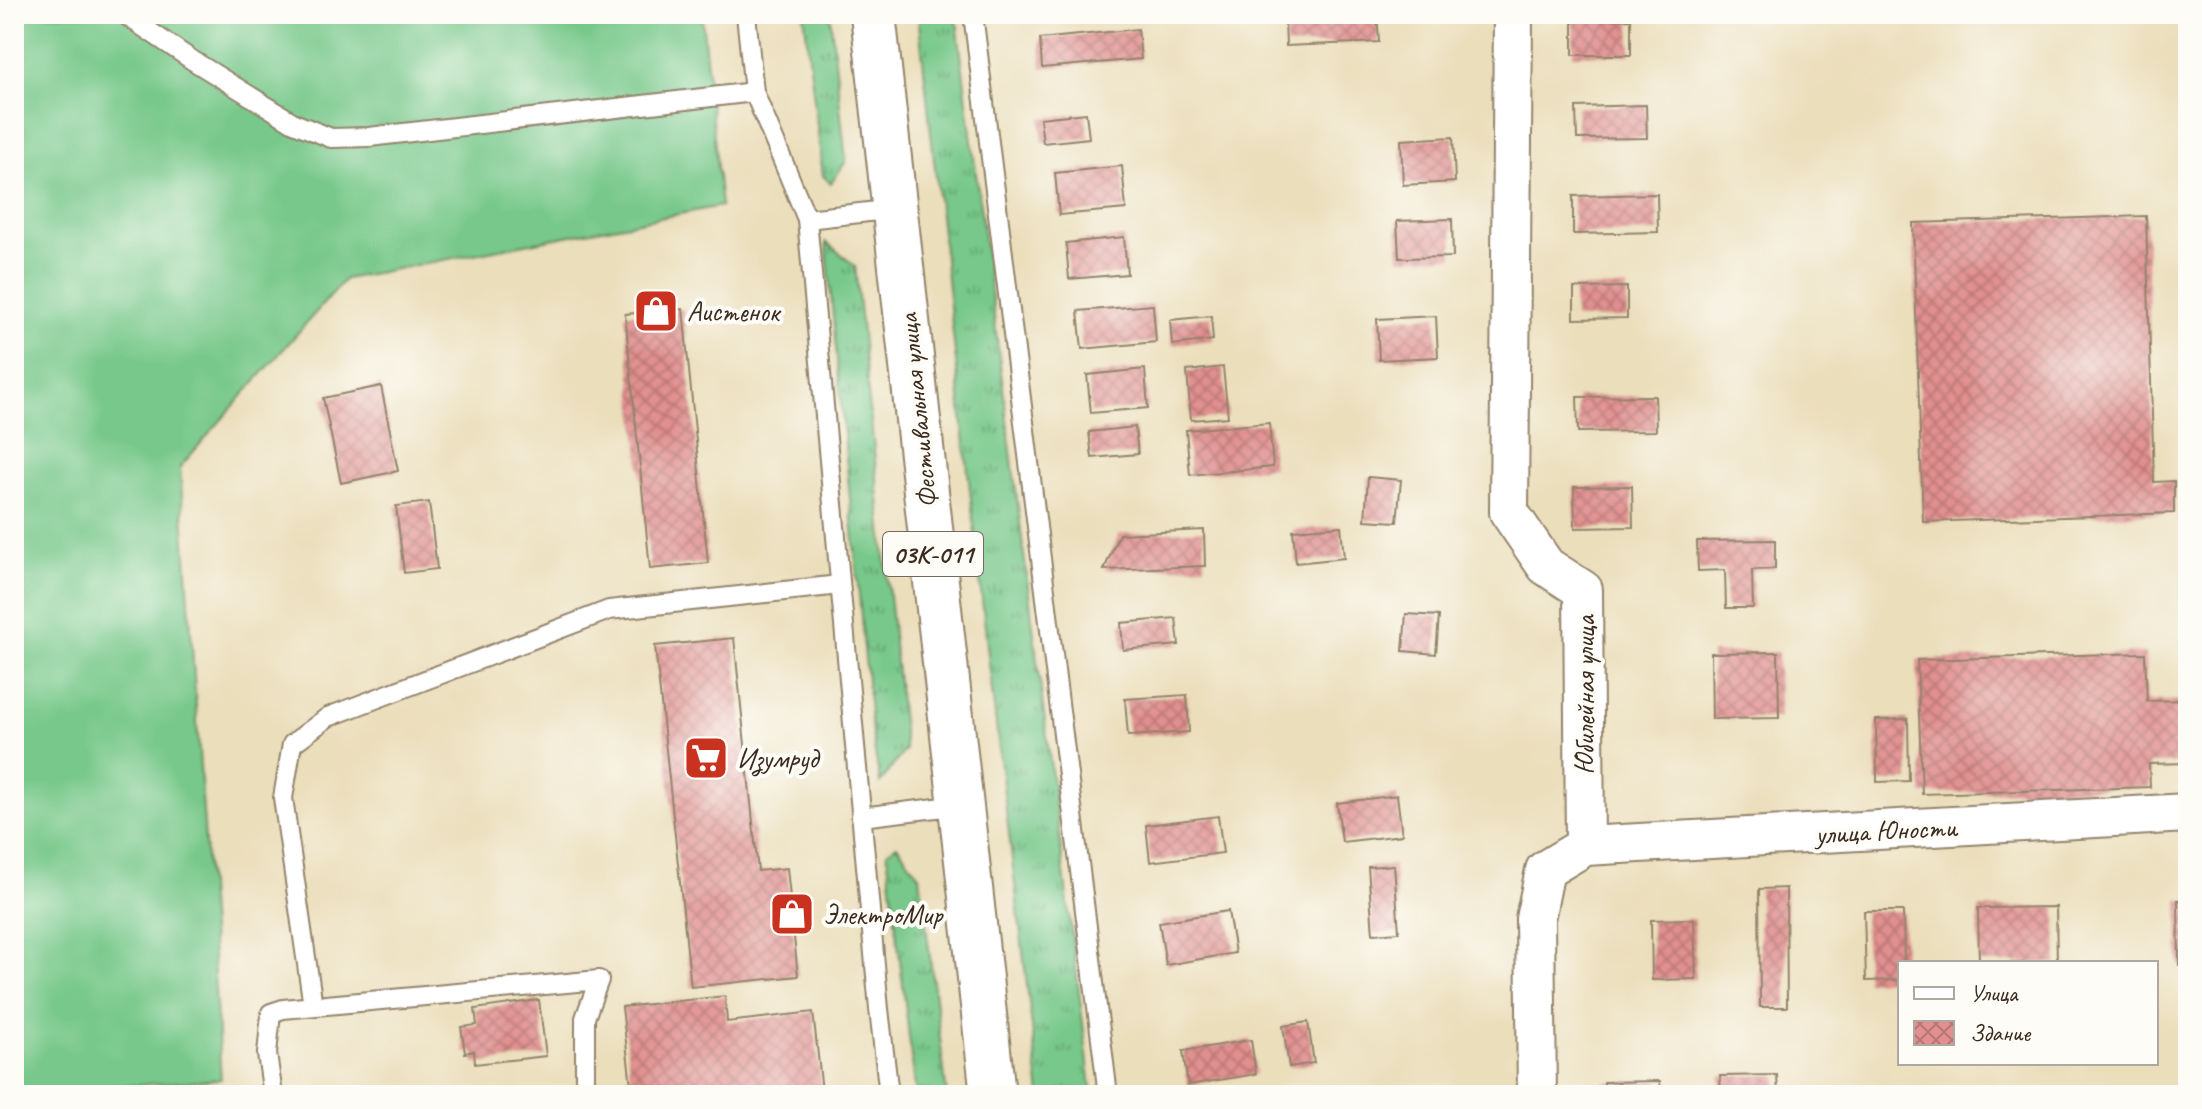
<svg xmlns="http://www.w3.org/2000/svg" width="2202" height="1109" viewBox="0 0 2202 1109" font-family="Caveat,sans-serif">
  <style>
    .grass { fill: url(#grass-tufts); stroke: #597954; stroke-width: 2 }
    .garden { fill: #77c88a; stroke: #597954; stroke-width: 2 }
    .building { fill: url(#building-cross-hatch) }
    .lines { fill: none; stroke-linecap: round; stroke-linejoin: round }
    .lane-casing { stroke: #93846c; stroke-width: 22 }
    .street-casing { stroke: #93846c; stroke-width: 42 }
    .primary-casing { stroke: #93846c; stroke-width: 48 }
    .lane { stroke: #fff; stroke-width: 18 }
    .street { stroke: #fff; stroke-width: 38 }
    .primary { stroke: #fff; stroke-width: 44 }
    .labels { text-anchor: middle; stroke-width: 8; stroke-linejoin: round; paint-order: stroke }
    .shield { fill: #fdfcf7; stroke: #75695f; stroke-width: 2 }
    .shield-label { font-size: 26px; font-weight: bold; fill: #3b2a1e }
    .poi-label { font-size: 28px; fill: #3b2a1e; stroke: #fdfcf7; text-anchor: start }
    .street-label { font-size: 28px; fill: #3b2a1e; stroke: #fdfcf7 }
  </style>
  <defs>
    <pattern id="grass-tufts" width="24" height="20" patternUnits="userSpaceOnUse" patternTransform="scale(2)"><rect width="24" height="20" fill="#77c88a"/><path d="M3 7l-1-3M5 7V3M7 7l1-3M15 17l-1-3M17 17v-4M19 17l1-3" fill="none" stroke="#63a370"/></pattern>
    <pattern id="building-cross-hatch" width="8" height="8" patternUnits="userSpaceOnUse" patternTransform="scale(2)"><rect width="8" height="8" fill="#e1908f"/><path d="M0 0l8 8M0 8l8-8" fill="none" stroke="#b87674"/></pattern>
  </defs>
  <rect width="100%" height="100%" fill="#fdfcf7"/>
  <filter id="ink" filterUnits="userSpaceOnUse"><feTurbulence type="fractalNoise" baseFrequency=".0125" numOctaves="2"/><feDisplacementMap in="SourceGraphic" scale="16" xChannelSelector="R" yChannelSelector="G"/><feConvolveMatrix kernelMatrix="1 2 1 2 8 2 1 2 1" color-interpolation-filters="sRGB"/></filter>
  <filter id="wash" filterUnits="userSpaceOnUse"><feTurbulence type="fractalNoise" baseFrequency=".006" numOctaves="4" result="noise"/><feDisplacementMap in="SourceGraphic" scale="32" xChannelSelector="R" yChannelSelector="G"/><feGaussianBlur stdDeviation="1.8" result="paint"/><feColorMatrix in="noise" values="0 0 0 0 0 0 0 0 0 0 0 0 0 0 0 0 0 1.4 0 .05"/><feComposite in="paint" operator="in"/></filter>
  <g filter="url(#wash)">
    <rect width="100%" height="100%" fill="#ebdebb"/>
    <g class="grass">
      <polygon points="804,14 830,14 846,161 831,183 823,176"/>
      <polygon points="918,14 956,14 1092,1095 1040,1095 992,691"/>
      <polygon points="826,242 855,266 905,750 880,783 872,734"/>
      <polygon points="897,845 920,877 947,1095 916,1095 887,852"/>
    </g>
    <polygon class="garden" points="14,14 702,18 721,206 345,279 180,467 221,1079 14,1094"/>
    <g id="blocks">
      <g class="building">
        <polygon points="1377,14 1379,42 1286,46 1285,19"/>
        <polygon points="1631,19 1631,55 1573,55 1573,20"/>
        <polygon points="1138,29 1141,59 1042,68 1040,39"/>
        <polygon points="1646,105 1647,138 1577,139 1576,107"/>
        <polygon points="1086,113 1089,138 1043,143 1040,118"/>
        <polygon points="1453,137 1455,182 1403,185 1401,140"/>
        <polygon points="1122,166 1126,209 1059,215 1055,173"/>
        <polygon points="1657,194 1658,232 1573,234 1573,196"/>
        <polygon points="2146,216 2154,482 2174,481 2174,513 1923,522 1913,223"/>
        <polygon points="1452,219 1453,257 1399,258 1397,221"/>
        <polygon points="1124,237 1127,274 1069,279 1066,243"/>
        <polygon points="1627,287 1627,318 1574,319 1574,288"/>
        <polygon points="1153,305 1156,342 1082,349 1078,311"/>
        <polygon points="683,309 708,563 650,569 625,314"/>
        <polygon points="1211,316 1213,340 1172,345 1170,320"/>
        <polygon points="1436,316 1438,357 1379,360 1377,319"/>
        <polygon points="1223,367 1228,417 1191,420 1187,371"/>
        <polygon points="1145,369 1148,408 1091,413 1087,375"/>
        <polygon points="381,386 398,471 341,483 323,398"/>
        <polygon points="1655,396 1656,431 1578,432 1577,397"/>
        <polygon points="1269,423 1273,467 1190,475 1186,430"/>
        <polygon points="1135,427 1138,454 1092,458 1089,432"/>
        <polygon points="1368,477 1401,480 1397,522 1365,520"/>
        <polygon points="1632,486 1633,527 1575,528 1574,487"/>
        <polygon points="429,502 437,569 404,573 396,506"/>
        <polygon points="1341,526 1344,558 1296,563 1293,530"/>
        <polygon points="1204,530 1205,566 1104,570 1119,534"/>
        <polygon points="1775,540 1775,569 1752,570 1753,608 1726,608 1725,570 1698,571 1697,541"/>
        <polygon points="1406,614 1439,616 1436,654 1403,651"/>
        <polygon points="1176,618 1179,645 1123,650 1121,623"/>
        <polygon points="734,638 758,871 787,868 798,976 691,987 655,646"/>
        <polygon points="1778,652 1779,718 1712,719 1711,653"/>
        <polygon points="2145,653 2147,701 2188,700 2188,763 2149,764 2150,787 1922,794 1917,660"/>
        <polygon points="1187,695 1189,732 1128,736 1125,699"/>
        <polygon points="1908,719 1909,781 1877,782 1876,720"/>
        <polygon points="1397,795 1402,835 1342,842 1337,803"/>
        <polygon points="1218,816 1223,853 1150,862 1146,825"/>
        <polygon points="1394,865 1399,932 1373,934 1368,867"/>
        <polygon points="1786,888 1787,1007 1760,1007 1759,889"/>
        <polygon points="2178,900 2188,900 2188,965 2179,965"/>
        <polygon points="2056,907 2057,963 1979,963 1978,908"/>
        <polygon points="1228,911 1235,953 1166,965 1159,922"/>
        <polygon points="1864,911 1903,911 1904,963 1900,963 1900,980 1866,981"/>
        <polygon points="1694,919 1696,979 1652,980 1651,920"/>
        <polygon points="725,996 727,1022 813,1012 822,1091 790,1095 632,1095 622,1007"/>
        <polygon points="539,1000 546,1056 475,1064 474,1051 465,1053 461,1027 477,1025 475,1009"/>
        <polygon points="1308,1022 1314,1063 1289,1067 1283,1026"/>
        <polygon points="1251,1040 1256,1074 1188,1085 1183,1051"/>
        <polygon points="1777,1075 1778,1095 1721,1095 1720,1076"/>
        <polygon points="1660,1081 1661,1095 1604,1095 1604,1082"/>
      </g>
    </g>
  </g>
  <g filter="url(#ink)">
    <use href="#blocks" fill-opacity="0" stroke="#93846c" stroke-width="2"/>
    <g class="lines">
      <g class="lane-casing">
        <g id="lane">
          <polyline points="124,14 192,60 294,123 331,138 369,137 754,92"/>
          <polyline points="746,14 754,92 807,219 895,209"/>
          <polyline points="973,14 1108,1095"/>
          <polyline points="807,219 879,1009 889,1095"/>
          <polyline points="861,817 961,805"/>
          <polyline points="313,1006 283,798 292,744 328,717 609,610 840,585"/>
          <polyline points="273,1095 267,1054 271,1013 283,1009 599,980 585,1018 585,1095"/>
        </g>
      </g>
      <g class="street-casing">
        <g id="street">
          <polyline points="1513,14 1509,512 1546,566 1583,590 1585,846"/>
          <polyline points="1537,1095 1535,919 1545,870 1585,846 2188,813"/>
        </g>
      </g>
      <g class="primary-casing">
        <polyline id="primary" points="873,14 993,1095"/>
      </g>
      <use href="#lane" class="lane"/>
      <use href="#street" class="street"/>
      <use href="#primary" class="primary"/>
    </g>
  </g>
  <defs>
    <g id="shop-square" transform="scale(2.3)"><rect x="-9" y="-9" width="18" height="18" rx="4" fill="#c8321e" stroke="#fdfcf7"/><path d="M-5-2.5h2.3a2.7 3.5 0 0 1 5.4 0H5L5.5 6h-11ZM-1.5-2.5h3a1.5 2.3 0 0 0-3 0Z" fill="#fff"/></g>
    <g id="supermarket-square" transform="scale(2.3)"><rect x="-9" y="-9" width="18" height="18" rx="4" fill="#c8321e" stroke="#fdfcf7"/><path d="M-6-5.5h2.5l.6 2H6L4.5 2H-2.5L-4.4-4H-6ZM-1.5 3.2a1.3 1.3 0 1 0 .1 0ZM3 3.2a1.3 1.3 0 1 0 .1 0Z" fill="#fff"/></g>
  </defs>
  <g fill-rule="evenodd">
    <use href="#shop-square" x="656" y="311"/>
    <use href="#supermarket-square" x="706" y="758"/>
    <use href="#shop-square" x="792" y="914"/>
  </g>
  <g class="labels">
    <rect class="shield" x="883" y="532" width="100" height="44" rx="6"/>
    <g class="shield-label">
      <text x="933" y="563">03К-011</text>
    </g>
    <g class="poi-label">
      <text x="687" y="321">Аистенок</text>
      <text x="737" y="768">Изумруд</text>
      <text x="823" y="924">ЭлектроМир</text>
    </g>
    <g class="street-label">
      <text transform="translate(917 411) rotate(-96)" y="10">Фестивальная улица</text>
      <text transform="translate(1584 695) rotate(-90)" y="10">Юбилейная улица</text>
      <text transform="translate(1886 830) rotate(-3)" y="10">улица Юности</text>
    </g>
  </g>
  <rect width="2202" height="1109" fill="none" stroke="#fdfcf7" stroke-width="48"/>
  <rect x="1898" y="961" width="260" height="104" fill="#fdfcf7" stroke="#afa8a0" stroke-width="2"/>
  <rect x="1914" y="987" width="40" height="12" fill="#ffffff" stroke="#afa8a0" stroke-width="2"/>
  <text x="1970" y="1001" font-size="24" fill="#3b2a1e">Улица</text>
  <rect x="1914" y="1021" width="40" height="24" fill="url(#building-cross-hatch)" stroke="#afa8a0" stroke-width="2"/>
  <text x="1970" y="1041" font-size="24" fill="#3b2a1e">Здание</text>
</svg>
